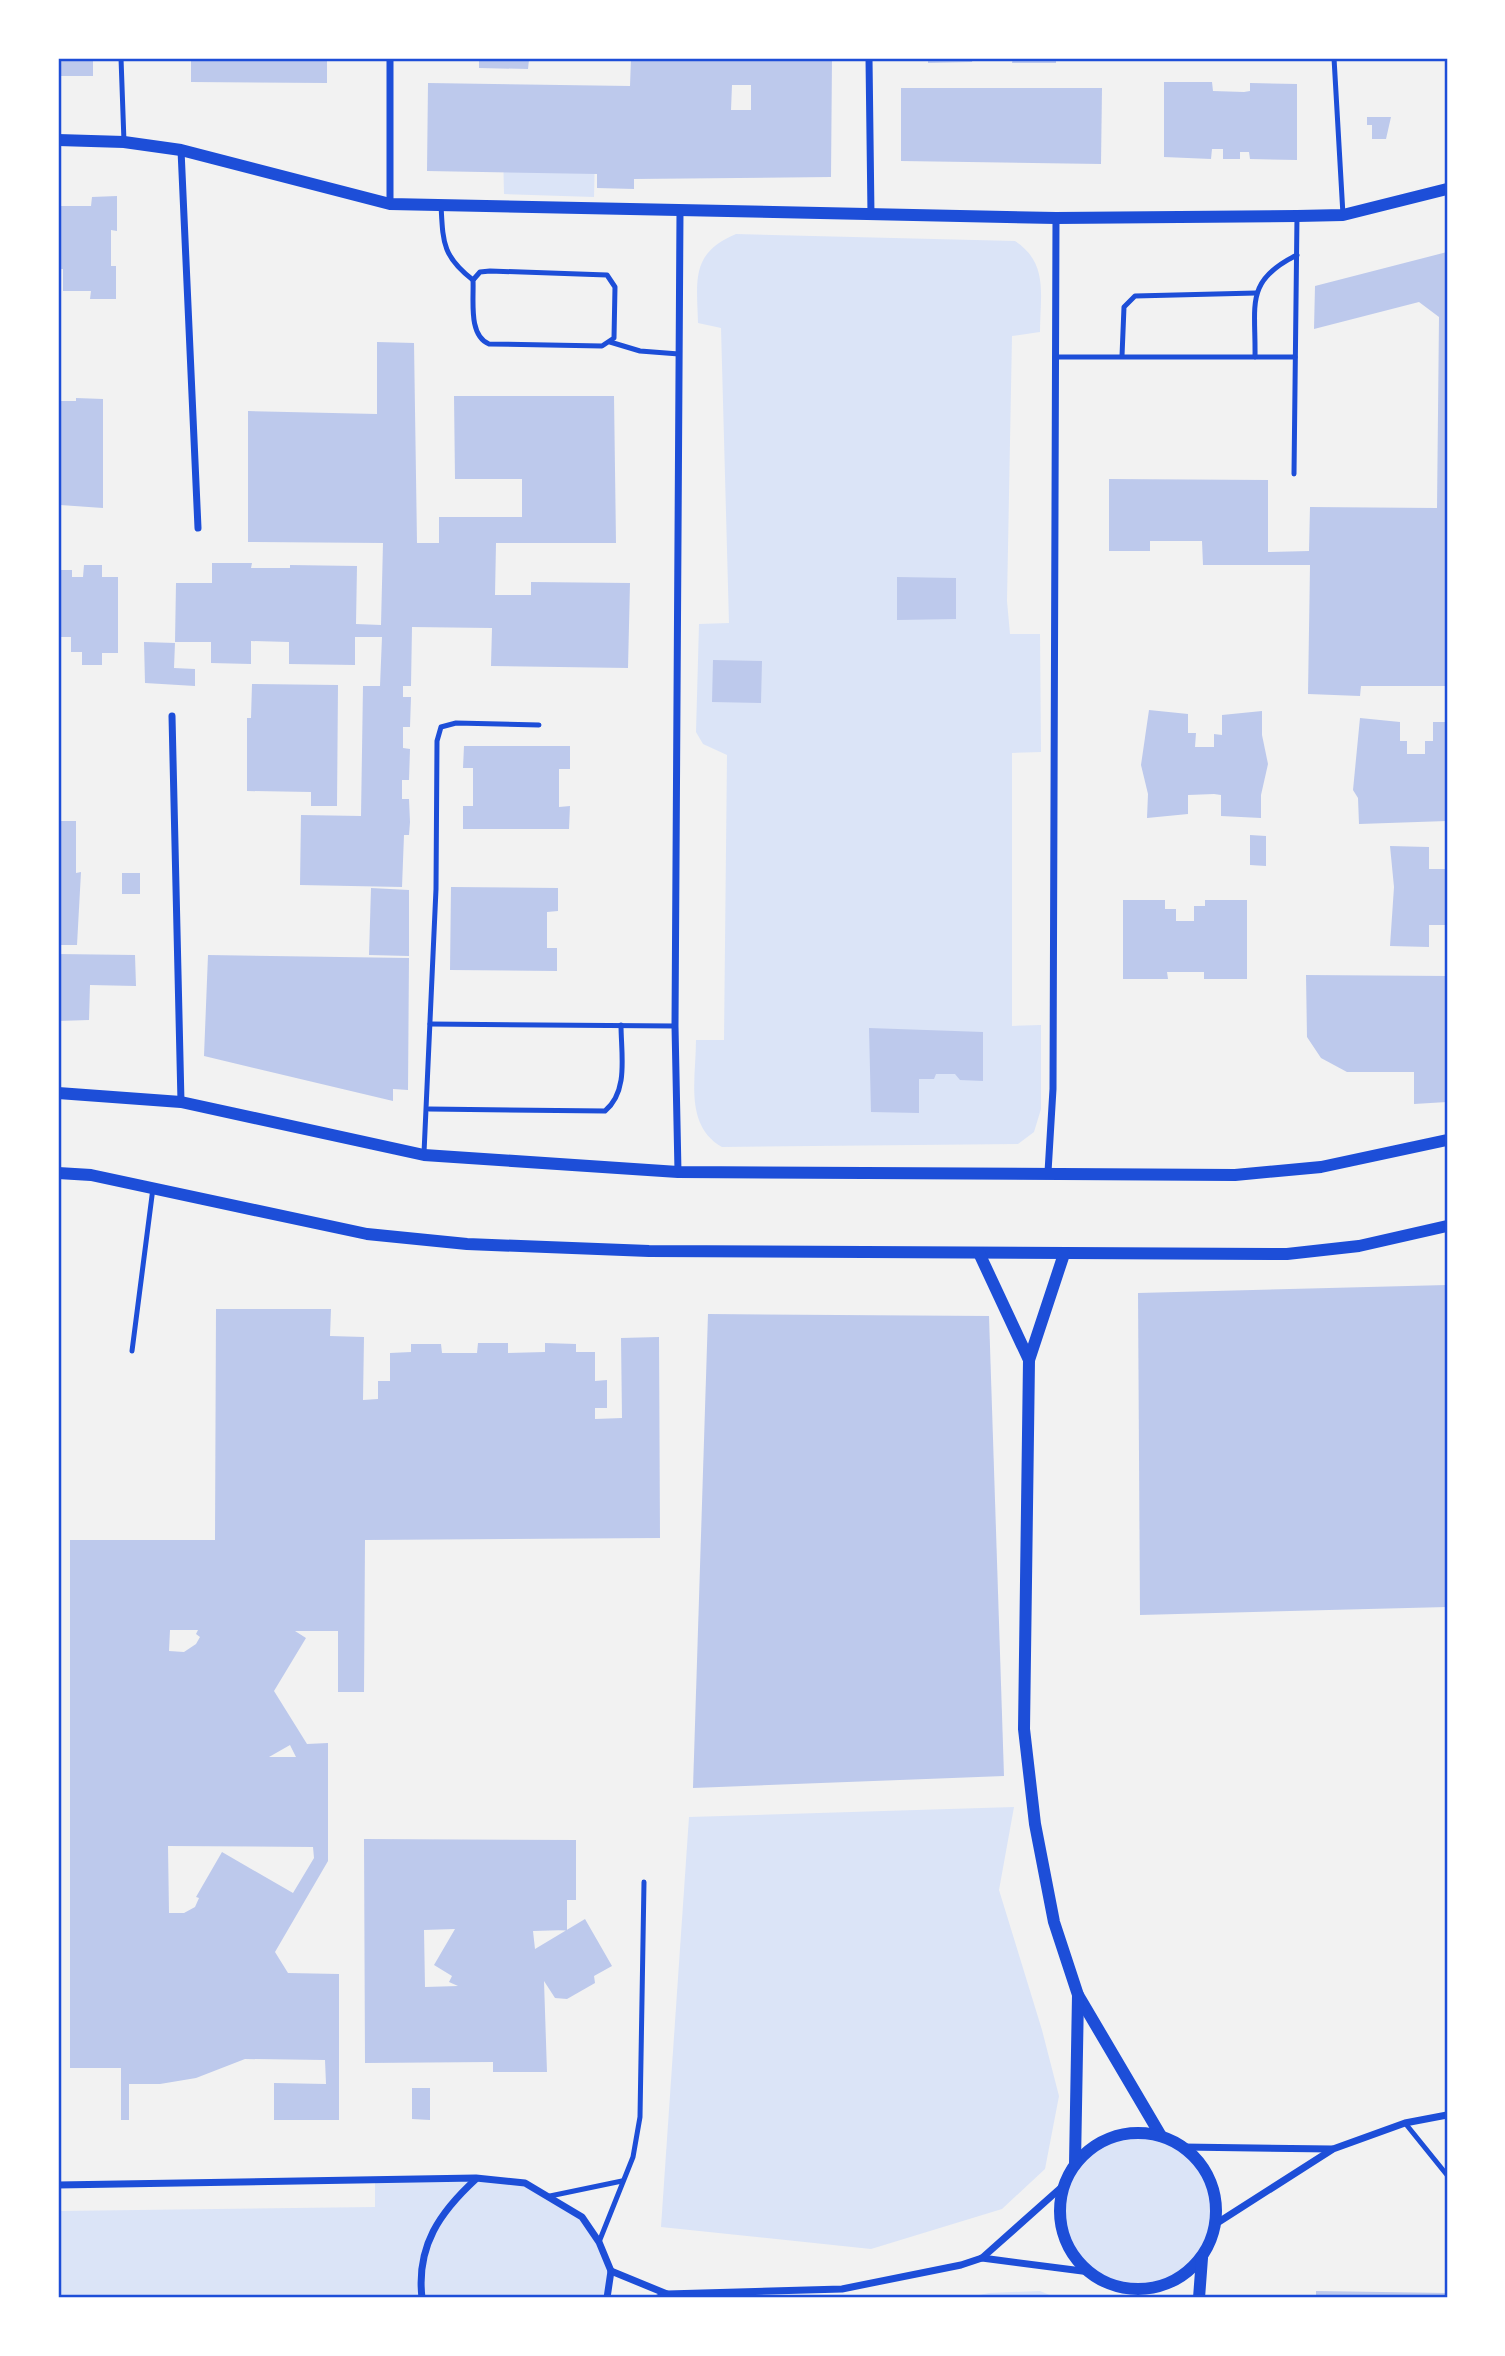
<svg xmlns="http://www.w3.org/2000/svg" width="1505" height="2356" viewBox="0 0 1505 2356" font-family="Bitter,serif">
  <style>
    .green { fill: #dbe4f7 }
    .building { fill: #bdc9ec; fill-rule: evenodd }
    .lines { fill: none; stroke-linecap: round; stroke-linejoin: round }
    .service { stroke: #1d4ed8; stroke-width: 5 }
    .minor { stroke: #1d4ed8; stroke-width: 7 }
    .tertiary { stroke: #1d4ed8; stroke-width: 12 }
    .neatline { fill: none; stroke: #1d4ed8; stroke-width: 2.5 }
  </style>
  <rect width="100%" height="100%" fill="#f2f2f2"/>
  <g class="green">
    <polygon points="503,151 595,153 594,197 504,194"/>
    <path d="M 736,234 L 1015,241 C 1049,263 1040,296 1040,332 L 1012,336 L 1007,601 L 1010,634 L 1040,634 L 1041,752 L 1012,753 L 1012,1026 L 1041,1025 L 1041,1109 L 1034,1132 L 1018,1144 L 722,1147 C 684,1125 696,1079 696,1040 L 724,1040 L 727,755 L 703,744 L 696,732 L 699,624 L 729,623 L 721,328 L 698,323 C 697,281 690,253 736,234 Z"/>
    <polygon points="1014,1807 999,1890 1042,2030 1059,2096 1045,2169 1002,2209 871,2249 661,2227 689,1817"/>
    <circle cx="1138" cy="2211" r="78"/>
    <polygon points="476,2178 525,2183 582,2217 611,2271 607,2298 58,2298 58,2211 375,2207 375,2180"/>
    <polygon points="1040,2291 1057,2298 964,2298 989,2293"/>
  </g>
  <g class="building">
    <rect x="58" y="58" width="35" height="18"/>
    <polygon points="191,58 327,58 327,83 191,82"/>
    <polygon points="479,58 538,58 538,60 529,60 528,69 479,68"/>
    <path d="M 631,58 L 832,58 L 831,177 L 634,179 L 634,189 L 597,188 L 597,174 L 427,171 L 428,83 L 630,86 ZM 732,85 L 751,85 L 751,110 L 731,110 Z"/>
    <polygon points="928,58 973,58 972,62 928,63"/>
    <polygon points="1013,58 1056,58 1056,63 1012,63"/>
    <polygon points="1164,82 1212,82 1213,91 1244,92 1250,91 1250,83 1297,84 1297,160 1250,159 1249,152 1240,152 1240,159 1223,159 1223,149 1212,149 1211,159 1164,157"/>
    <polygon points="901,88 1102,88 1101,164 901,161"/>
    <polygon points="1367,117 1391,117 1386,139 1372,139 1372,125 1367,125"/>
    <polygon points="117,196 117,231 111,230 111,266 116,266 116,299 90,299 91,291 63,291 63,269 58,269 58,206 91,206 92,197"/>
    <polygon points="1447,252 1447,686 1361,686 1360,696 1308,694 1310,565 1203,565 1202,541 1150,541 1150,551 1109,551 1109,479 1268,480 1268,552 1309,551 1310,507 1437,508 1439,317 1419,302 1314,329 1315,286"/>
    <polygon points="377,342 414,343 417,543 439,543 439,517 522,517 522,479 455,479 454,396 614,396 616,543 496,543 495,595 531,595 531,582 630,583 628,668 491,666 492,628 412,627 411,686 403,686 403,697 411,697 410,727 403,727 403,748 410,749 409,780 402,780 402,799 409,799 410,822 409,835 404,835 402,887 300,885 301,815 361,816 363,686 380,686 382,637 355,637 355,665 289,664 289,642 251,641 251,664 211,663 211,642 175,642 176,583 212,583 212,563 252,563 251,568 290,568 290,565 357,566 356,624 381,625 383,543 248,542 248,411 377,414"/>
    <polygon points="76,398 103,399 103,508 60,505 58,413 61,401 76,401"/>
    <polygon points="84,565 102,565 102,577 118,577 118,653 102,653 102,665 82,665 82,652 71,652 71,637 58,637 58,570 72,570 72,577 83,577"/>
    <polygon points="897,577 956,578 956,619 897,620"/>
    <polygon points="144,642 175,643 174,668 195,669 195,686 145,683"/>
    <polygon points="713,660 762,661 761,703 712,702"/>
    <polygon points="252,684 338,685 337,806 311,806 311,792 247,791 247,718 251,718"/>
    <polygon points="1149,710 1188,714 1188,733 1196,733 1195,747 1214,747 1214,734 1222,735 1222,715 1262,711 1262,735 1268,764 1261,795 1261,818 1221,816 1221,795 1214,794 1188,795 1188,814 1147,818 1148,794 1141,765"/>
    <polygon points="1360,718 1400,722 1400,741 1407,741 1407,754 1425,754 1425,741 1433,741 1433,722 1447,722 1447,821 1359,824 1358,798 1353,790"/>
    <polygon points="464,746 570,746 570,769 559,769 559,807 570,806 569,829 463,829 463,806 473,806 473,768 463,768"/>
    <polygon points="58,821 76,821 76,873 81,872 77,945 58,945"/>
    <polygon points="1250,835 1266,836 1266,866 1250,865"/>
    <polygon points="1390,846 1429,847 1429,869 1447,869 1447,925 1429,925 1429,947 1390,946 1394,887"/>
    <rect x="122" y="873" width="18" height="21"/>
    <polygon points="451,887 558,888 558,911 547,912 547,948 557,948 557,971 450,970"/>
    <polygon points="371,888 409,890 409,956 369,955"/>
    <polygon points="1123,900 1165,900 1165,909 1176,909 1176,921 1194,921 1194,906 1205,906 1205,900 1247,900 1247,979 1204,979 1204,972 1167,972 1168,979 1123,979"/>
    <polygon points="58,954 135,955 136,986 90,985 89,1020 58,1021"/>
    <polygon points="208,955 409,958 408,1090 393,1089 393,1101 204,1056"/>
    <polygon points="1306,975 1447,976 1447,1102 1414,1104 1414,1072 1347,1072 1321,1058 1307,1037"/>
    <polygon points="869,1028 983,1032 983,1081 960,1080 955,1074 936,1074 934,1079 919,1079 919,1113 871,1112"/>
    <polygon points="1447,1285 1447,1607 1140,1615 1138,1293"/>
    <path d="M 216,1309 L 331,1309 L 330,1336 L 364,1337 L 363,1400 L 378,1399 L 378,1381 L 390,1381 L 390,1353 L 411,1352 L 411,1344 L 441,1344 L 442,1353 L 477,1353 L 478,1343 L 508,1343 L 508,1353 L 545,1352 L 545,1343 L 576,1344 L 576,1352 L 595,1352 L 595,1381 L 607,1380 L 607,1408 L 595,1408 L 595,1419 L 622,1418 L 621,1338 L 659,1337 L 660,1538 L 365,1540 L 364,1692 L 338,1692 L 338,1631 L 295,1631 L 306,1638 L 274,1691 L 307,1744 L 328,1743 L 328,1861 L 275,1952 L 288,1973 L 339,1974 L 339,2120 L 274,2120 L 274,2083 L 326,2084 L 325,2060 L 245,2059 L 196,2078 L 160,2084 L 129,2084 L 129,2120 L 121,2120 L 121,2068 L 70,2068 L 70,1540 L 215,1540 ZM 170,1630 L 198,1630 L 196,1634 L 200,1637 L 196,1644 L 184,1652 L 169,1651 ZM 290,1745 L 296,1757 L 269,1757 ZM 168,1846 L 313,1847 L 314,1858 L 293,1893 L 222,1852 L 196,1897 L 199,1898 L 195,1907 L 184,1913 L 169,1913 Z"/>
    <polygon points="708,1314 989,1316 1004,1776 693,1788"/>
    <path d="M 364,1839 L 576,1840 L 576,1900 L 567,1900 L 567,1930 L 533,1931 L 535,1949 L 585,1919 L 612,1966 L 594,1976 L 595,1983 L 567,1999 L 555,1998 L 544,1981 L 547,2072 L 493,2072 L 493,2062 L 365,2063 ZM 455,1929 L 434,1965 L 452,1976 L 449,1982 L 458,1986 L 425,1987 L 424,1930 Z"/>
    <polygon points="412,2088 430,2088 430,2120 412,2119"/>
    <polygon points="1316,2291 1447,2293 1447,2298 1316,2298"/>
  </g>
  <g class="lines">
    <g class="service">
      <polyline points="121,58 124,142"/>
      <polyline points="1334,58 1343,215"/>
      <path d="M 441,205 C 443,242 442,256 473,280"/>
      <path d="M 490,271 L 607,275 L 615,287 L 614,338 L 602,346 L 489,344 C 468,335 474,300 473,280 L 480,272 Z"/>
      <polyline points="610,342 640,351 679,354"/>
      <polyline points="1122,356 1124,307 1135,296 1256,293"/>
      <polyline points="1055,357 1295,357"/>
      <path d="M 1255,357 C 1256,305 1244,281 1297,255"/>
      <polyline points="1294,474 1297,216"/>
      <polyline points="430,1024 675,1026"/>
      <path d="M 429,1109 L 605,1111 C 629,1091 621,1054 621,1025"/>
      <polyline points="424,1153 436,889 437,741 441,727 456,723 539,725"/>
      <polyline points="132,1351 153,1188"/>
      <polyline points="1405,2123 1447,2175"/>
      <polyline points="550,2196 622,2181"/>
      <polyline points="599,2242 633,2157 640,2117 644,1882"/>
    </g>
    <g class="minor">
      <polyline points="869,58 871,215"/>
      <polyline points="181,150 198,528"/>
      <polyline points="390,204 390,58"/>
      <polyline points="172,716 181,1102"/>
      <polyline points="678,1172 675,1026 680,212"/>
      <polyline points="1048,1172 1053,1089 1056,218"/>
      <polyline points="1183,2147 1332,2149"/>
      <polyline points="58,2185 476,2178 525,2183 582,2217 599,2242 611,2271 607,2298"/>
      <polyline points="1214,2225 1333,2149 1405,2123 1447,2115"/>
      <polyline points="982,2258 1090,2272"/>
      <polyline points="611,2271 667,2294"/>
      <path d="M 422,2298 C 416,2246 440,2212 476,2179"/>
      <polyline points="658,2298 667,2294 842,2289 961,2265 982,2258 1064,2185"/>
    </g>
    <g class="tertiary">
      <polyline points="58,140 124,142 181,150 390,204 1056,218 1297,216 1343,215 1447,189"/>
      <polyline points="58,1093 181,1102 424,1155 678,1172 1235,1175 1321,1167 1447,1140"/>
      <polyline points="58,1173 91,1175 367,1234 467,1244 649,1251 1287,1254 1359,1246 1447,1226"/>
      <polyline points="979,1253 1029,1360"/>
      <polyline points="1064,1254 1029,1360 1024,1729 1035,1824 1054,1922 1078,1995 1161,2136"/>
      <circle cx="1138" cy="2211" r="78"/>
      <polyline points="1075,2164 1078,1995"/>
      <polyline points="1199,2298 1202,2258"/>
    </g>
  </g>
  <rect width="1505" height="2356" fill="none" stroke="#ffffff" stroke-width="119"/>
  <rect x="60" y="60" width="1386" height="2236" class="neatline"/>
</svg>
